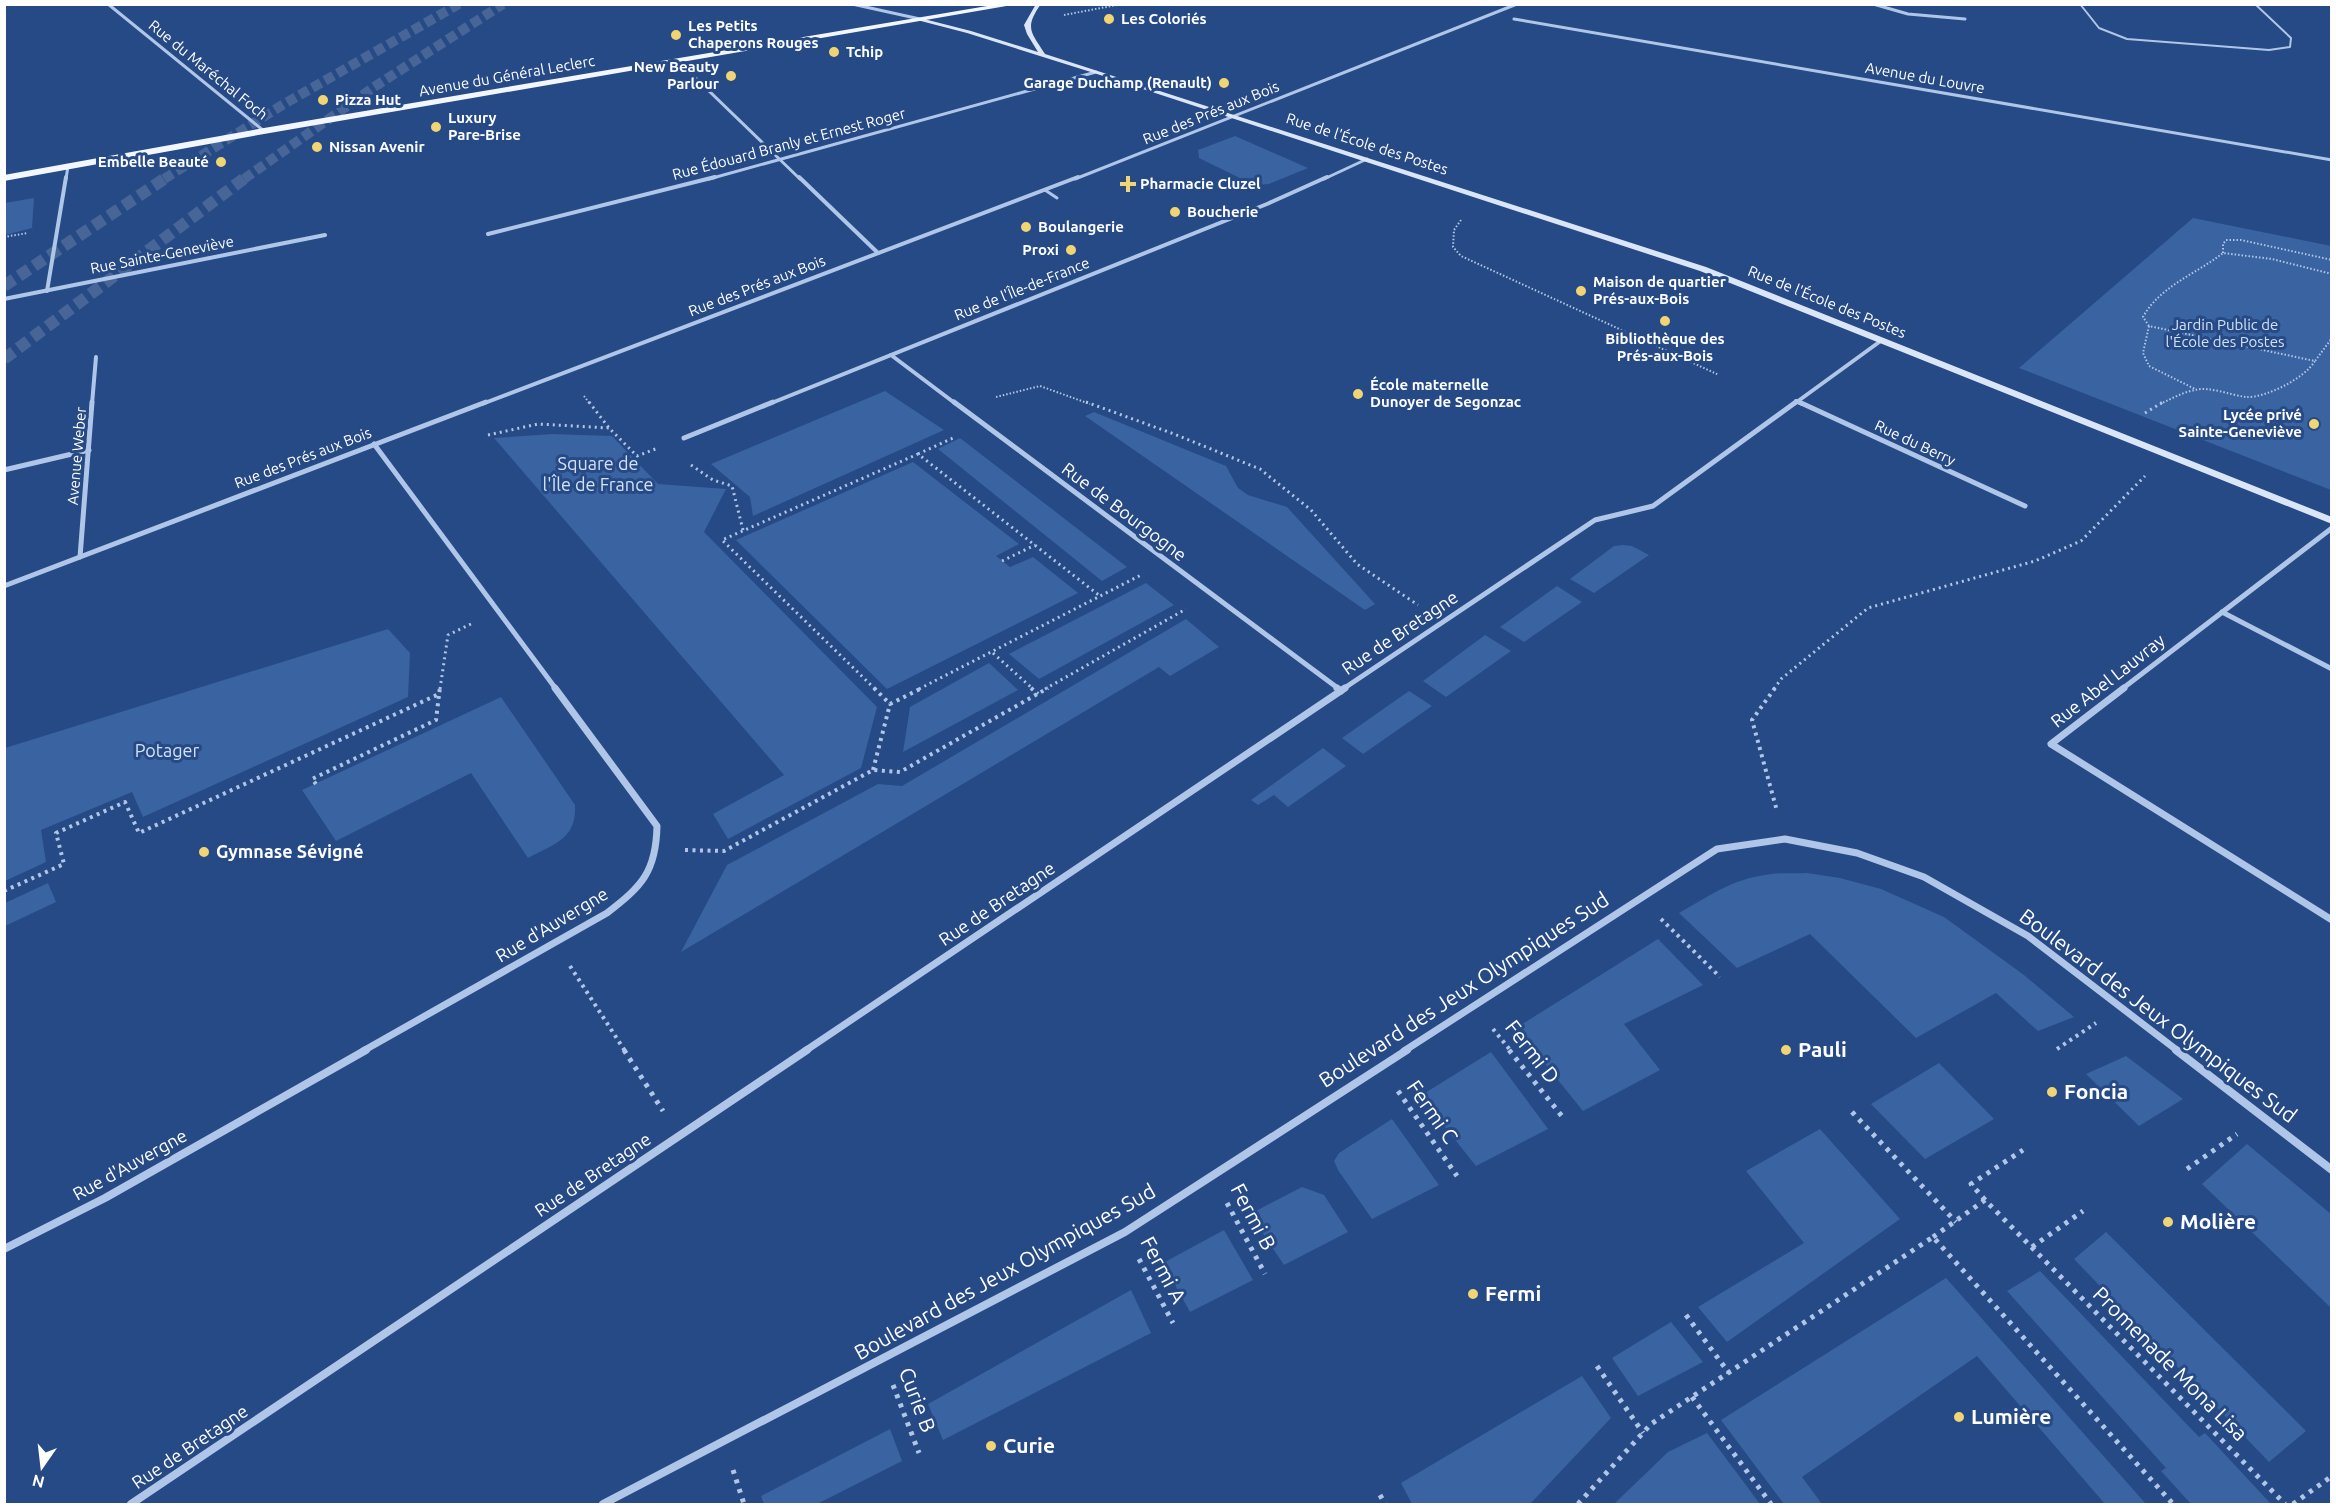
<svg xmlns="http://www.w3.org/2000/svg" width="2336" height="1509" viewBox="0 0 2336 1509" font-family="Ubuntu,sans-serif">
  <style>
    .green { fill: #3a63a1 }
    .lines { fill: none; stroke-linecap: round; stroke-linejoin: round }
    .highway-tunnel-far1 { stroke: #476597; stroke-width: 10; stroke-dasharray: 10 4.5; stroke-linecap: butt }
    .highway-tunnel { stroke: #476597; stroke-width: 12; stroke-dasharray: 12 6; stroke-linecap: butt }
    .path-far3 { stroke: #b0c6e8; stroke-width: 2; stroke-dasharray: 1.5 2; stroke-linecap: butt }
    .path-far2 { stroke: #b0c6e8; stroke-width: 3; stroke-dasharray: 2 4; stroke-linecap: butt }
    .path-far1 { stroke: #b0c6e8; stroke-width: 4; stroke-dasharray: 3 4.5; stroke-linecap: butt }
    .path { stroke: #b0c6e8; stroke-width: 5; stroke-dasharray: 4 6; stroke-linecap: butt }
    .lane-far1 { stroke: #b0c6e8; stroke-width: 2 }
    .lane { stroke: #b0c6e8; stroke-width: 3 }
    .street-far4 { stroke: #b0c6e8; stroke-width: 3 }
    .street-far3 { stroke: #b0c6e8; stroke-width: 4 }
    .street-far2 { stroke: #b0c6e8; stroke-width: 5 }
    .street-far1 { stroke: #b0c6e8; stroke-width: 7 }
    .street { stroke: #b0c6e8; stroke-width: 8 }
    .secondary { fill: #dae5f7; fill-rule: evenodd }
    .primary { fill: #f2f6fe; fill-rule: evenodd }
    .poi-dot { fill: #f1d474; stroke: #264a85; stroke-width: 2 }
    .labels { text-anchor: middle; stroke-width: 6; stroke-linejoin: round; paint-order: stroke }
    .far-poi-label { font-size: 15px; font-weight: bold; fill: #fff; stroke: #264a85; text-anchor: start }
    .far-street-label { font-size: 15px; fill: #fff; stroke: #264a85 }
    .far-park-label { font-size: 15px; fill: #d3e1f6; stroke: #264a85 }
    .park-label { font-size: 18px; fill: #d3e1f6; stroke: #264a85 }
    .street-label { font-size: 18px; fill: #fff; stroke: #264a85 }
    .poi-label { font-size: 18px; font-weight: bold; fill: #fff; stroke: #264a85; text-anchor: start }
    .near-street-label { font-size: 21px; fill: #fff; stroke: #264a85 }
    .near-poi-label { font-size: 21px; font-weight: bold; fill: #fff; stroke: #264a85; text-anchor: start }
  </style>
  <rect width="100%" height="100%" fill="#264a85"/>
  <g class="green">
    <polygon points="1235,136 1308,168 1269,184 1254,185 1199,158 1198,150"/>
    <polygon points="34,198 32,228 5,235 5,203"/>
    <polygon points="2193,218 2331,246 2331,490 2019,368"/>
    <polygon points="885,391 944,430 753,516 750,497 711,464"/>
    <polygon points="1094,412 1226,466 1238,488 1248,495 1287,507 1375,604 1365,610 1085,416"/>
    <polygon points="552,434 612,436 658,484 726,489 704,532 877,707 861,768 728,839 713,814 784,775 494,438"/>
    <polygon points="960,438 1127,567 1102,581 938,449"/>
    <polygon points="913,462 1019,544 996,556 1010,567 1033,557 1078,593 887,689 736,540"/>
    <polygon points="1623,545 1632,546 1649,555 1594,593 1570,579 1614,546"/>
    <polygon points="1146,583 1174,605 1039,679 1009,654"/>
    <polygon points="1557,586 1582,602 1524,642 1500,627"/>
    <polygon points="1186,619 1219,647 1170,676 1159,667 681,952 727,865 878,784 902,786"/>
    <polygon points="388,629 410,653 408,697 143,817 132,792 41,830 46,862 5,881 5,748"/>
    <polygon points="1485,635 1511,651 1446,697 1423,681"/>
    <polygon points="989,663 1018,690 903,752 910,707"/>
    <polygon points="1409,691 1432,706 1363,754 1342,738"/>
    <path d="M 501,697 L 575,805 C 577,839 554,844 528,858 L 471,773 L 336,841 L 302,790 Z"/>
    <polygon points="1323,748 1346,766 1288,807 1274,795 1258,805 1251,800"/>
    <path d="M 1807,873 L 1840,878 L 1881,889 L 1944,917 L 2024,975 L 2074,1017 L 2038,1031 L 1996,993 L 1916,1038 L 1810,934 L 1737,968 L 1679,913 C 1707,897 1733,879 1765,875 C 1779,872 1793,874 1807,873 Z"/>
    <polygon points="48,883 56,902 5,926 5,903"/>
    <polygon points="1658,939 1703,985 1624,1024 1660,1070 1583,1111 1516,1028"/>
    <polygon points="1491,1052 1548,1129 1476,1166 1420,1096"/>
    <polygon points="2126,1056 2183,1099 2139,1126 2086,1074"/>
    <polygon points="1939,1063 1994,1119 1925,1159 1871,1104"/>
    <polygon points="1392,1119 1439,1185 1372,1219 1338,1170 1334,1161 1339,1153"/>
    <polygon points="1820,1129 1900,1219 1727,1342 1698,1307 1804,1243 1746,1171"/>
    <polygon points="2247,1144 2331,1214 2331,1308 2202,1184"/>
    <polygon points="1302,1187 1324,1195 1348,1232 1284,1265 1250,1214"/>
    <polygon points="1224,1230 1253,1280 1190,1312 1163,1263"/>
    <polygon points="2106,1232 2306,1431 2269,1462 2074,1259"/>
    <polygon points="2040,1271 2199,1437 2205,1433 2271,1504 2191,1504 2161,1471 2166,1468 2007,1291"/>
    <polygon points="1946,1278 2146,1504 2105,1504 1977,1356 1802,1477 1822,1504 1784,1504 1721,1420"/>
    <polygon points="1131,1290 1151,1333 943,1440 928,1404"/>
    <polygon points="1671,1322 1703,1362 1638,1396 1612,1358"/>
    <polygon points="1582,1376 1611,1418 1530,1504 1412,1504 1401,1483"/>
    <polygon points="890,1429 902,1461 817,1504 764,1504 761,1496"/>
    <polygon points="1707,1433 1760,1504 1614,1504 1668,1452"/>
  </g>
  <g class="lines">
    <g class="highway-tunnel-far1">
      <polyline points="164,179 284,104 459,4"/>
      <polyline points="244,179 374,87 503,4"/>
    </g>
    <g class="highway-tunnel">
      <polyline points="4,286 167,177"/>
      <polyline points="4,359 246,177"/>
    </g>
    <g class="path-far3">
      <polyline points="1064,15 1122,4"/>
      <polyline points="1461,220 1454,230 1453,247 1461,256 1719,375"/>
      <polyline points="4,237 28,233"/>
      <polyline points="2223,253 2223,244 2226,240 2241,240 2332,260"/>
      <path d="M 2332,274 L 2272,259 L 2223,253 C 2196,274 2160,286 2143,317 L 2149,326 L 2315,361 L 2332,338"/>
      <polyline points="2149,326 2143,353 2149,366 2195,389"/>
      <polyline points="584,396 590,404"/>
      <polyline points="996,397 1040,386 1090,404"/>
      <path d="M 2160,404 C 2171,399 2183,392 2195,390 C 2209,386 2230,395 2246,397 C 2266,398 2305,378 2315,361"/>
    </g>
    <g class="path-far2">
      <polyline points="589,402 609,428 637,456 658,448"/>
      <polyline points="1086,402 1174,434 1260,469 1311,510 1357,564 1418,605"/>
      <polyline points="2145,413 2163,402"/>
      <polyline points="488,435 538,424 609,428"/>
      <polyline points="918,454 953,438"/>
      <polyline points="691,465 713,480 732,486 743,530"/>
      <polyline points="1002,561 1035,545"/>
      <polyline points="993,653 1033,689"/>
      <polyline points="440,689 448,635 473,623"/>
      <polyline points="875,689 722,540 918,454 1100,596"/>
      <polyline points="919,689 1141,575"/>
      <polyline points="1045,689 1186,609"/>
      <polyline points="1774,689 1781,679 1868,608 2035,561 2081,541 2145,476"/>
    </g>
    <g class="path-far1">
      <polyline points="874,688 890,704 922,688"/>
      <polyline points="1031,688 1038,694"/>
      <polyline points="1775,688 1752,720 1777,811"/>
      <polyline points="873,770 890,704"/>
      <polyline points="316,784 312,779 436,720 439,695"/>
      <polyline points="685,850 724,851 873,770 900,772 1048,688"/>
      <polyline points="4,891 64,864 56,833 125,802 139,833 439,694 440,688"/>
      <polyline points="1661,919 1720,977"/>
      <polyline points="570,966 625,1051"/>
      <polyline points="1493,1029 1511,1051"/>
      <polyline points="2057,1049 2096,1023"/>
    </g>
    <g class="path">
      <polyline points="624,1050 663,1111"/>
      <polyline points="1509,1050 1565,1120"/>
      <polyline points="1398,1091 1457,1176"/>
      <polyline points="1852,1112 1956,1222"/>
      <polyline points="2187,1169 2237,1134"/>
      <polyline points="1985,1200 1971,1184 2023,1150"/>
      <polyline points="1227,1203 1265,1274"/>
      <polyline points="1933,1237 1985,1200 2285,1504"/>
      <polyline points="2032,1247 2083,1211"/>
      <polyline points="1139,1259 1173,1323"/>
      <polyline points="1686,1315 1729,1373"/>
      <polyline points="1597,1366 1643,1433"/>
      <polyline points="893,1385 919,1453"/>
      <polyline points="1692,1397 1771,1504"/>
      <polyline points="733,1470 744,1504"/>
      <polyline points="1380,1495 1385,1504"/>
      <polyline points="1578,1504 1651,1424 1933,1237 2173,1504"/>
      <polyline points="2293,1504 2332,1476"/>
    </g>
    <polyline class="lane-far1" points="2080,4 2099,28 2127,39 2269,50 2290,47 2291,38 2255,4"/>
    <polyline class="lane" points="1045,190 1057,198"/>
    <g class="street-far4">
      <polyline points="108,4 264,131"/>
      <polyline points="852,4 920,19"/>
      <polyline points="1873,4 1908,14 1965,19"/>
      <polyline points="1514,19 2332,160"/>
      <polyline points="678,61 800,179"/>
      <polyline points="66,179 68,166"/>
      <polyline points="709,179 1096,72"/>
      <polyline points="1075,179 1517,4"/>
      <polyline points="1324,179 1367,159"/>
    </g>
    <g class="street-far3">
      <polyline points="799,177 878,253"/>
      <polyline points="488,234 715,177"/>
      <polyline points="47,291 66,177"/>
      <polyline points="4,299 325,235"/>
      <polyline points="891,355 956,404"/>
      <polyline points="1796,401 1802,404"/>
      <polyline points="92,404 96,357"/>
      <polyline points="482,404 1078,177"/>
      <polyline points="769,404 1267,204 1327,177"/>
      <polyline points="1794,404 1882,340"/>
    </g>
    <g class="street-far2">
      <polyline points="954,402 1339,689"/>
      <polyline points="1799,402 2025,506"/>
      <polyline points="684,438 773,402"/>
      <polyline points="374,444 556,689"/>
      <polyline points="4,470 89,450"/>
      <polyline points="80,557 92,402"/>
      <polyline points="4,586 486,402"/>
      <polyline points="2222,612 2332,669"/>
      <polyline points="1343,689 1595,520 1653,506 1796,402"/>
      <polyline points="2122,689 2332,528"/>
    </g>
    <g class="street-far1">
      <polyline points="1337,688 1341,691"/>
      <polyline points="2124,688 2051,744 2332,920"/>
      <path d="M 363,1051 L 607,913 C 642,886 656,872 657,826 L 555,688"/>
      <polyline points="805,1051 1345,688"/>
      <polyline points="1404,1051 1717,849 1785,839 1857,853 1924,877 2028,936 2178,1051"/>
    </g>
    <g class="street">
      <polyline points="2176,1050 2332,1170"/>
      <polyline points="4,1249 105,1198 366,1050"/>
      <polyline points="131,1504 807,1050"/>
      <polyline points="603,1504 1125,1232 1407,1050"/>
    </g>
    <path class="secondary" d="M 1036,4 L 1041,4 C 1024,28 1031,32 1045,54 L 1706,267 L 2332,517 L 2332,524 L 1700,271 L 1094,73 L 967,33 L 917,20 L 920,18 L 971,31 L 1038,52 L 1027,34 L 1024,25 Z"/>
    <polygon class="primary" points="999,4 1018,4 264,134 4,181 4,175 264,128"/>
  </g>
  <g class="poi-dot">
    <circle cx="1109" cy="19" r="6"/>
    <circle cx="676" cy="35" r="6"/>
    <circle cx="834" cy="52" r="6"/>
    <circle cx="731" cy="76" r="6"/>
    <circle cx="1224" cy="83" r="6"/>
    <circle cx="323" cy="100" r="6"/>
    <circle cx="436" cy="127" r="6"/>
    <circle cx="317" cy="147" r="6"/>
    <circle cx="221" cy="162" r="6"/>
    <path d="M1125 175h6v6h6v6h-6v6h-6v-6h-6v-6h6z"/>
    <circle cx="1175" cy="212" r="6"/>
    <circle cx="1026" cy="227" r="6"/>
    <circle cx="1071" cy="250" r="6"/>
    <circle cx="1581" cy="291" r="6"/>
    <circle cx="1665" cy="321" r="6"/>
    <circle cx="1358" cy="394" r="6"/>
    <circle cx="2314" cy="424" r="6"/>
    <circle cx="204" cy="852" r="6"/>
    <circle cx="1786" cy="1050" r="6"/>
    <circle cx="2052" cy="1092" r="6"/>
    <circle cx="2168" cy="1222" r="6"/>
    <circle cx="1473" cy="1294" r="6"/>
    <circle cx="1959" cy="1417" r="6"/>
    <circle cx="991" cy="1446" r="6"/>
  </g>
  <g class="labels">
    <g class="far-poi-label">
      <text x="1121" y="24">Les Coloriés</text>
      <text x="688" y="31">Les Petits<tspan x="688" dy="17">Chaperons Rouges</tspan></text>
      <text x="846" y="57">Tchip</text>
      <text x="719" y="72" text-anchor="end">New Beauty<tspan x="719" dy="17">Parlour</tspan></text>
      <text x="1212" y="88" text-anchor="end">Garage Duchamp (Renault)</text>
      <text x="335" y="105">Pizza Hut</text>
      <text x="448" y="123">Luxury<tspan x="448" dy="17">Pare-Brise</tspan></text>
      <text x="329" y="152">Nissan Avenir</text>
      <text x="209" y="167" text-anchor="end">Embelle Beauté</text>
      <text x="1140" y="189">Pharmacie Cluzel</text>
      <text x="1187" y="217">Boucherie</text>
      <text x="1038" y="232">Boulangerie</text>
      <text x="1059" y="255" text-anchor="end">Proxi</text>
      <text x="1593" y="287">Maison de quartier<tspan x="1593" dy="17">Prés-aux-Bois</tspan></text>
      <text x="1665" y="344" text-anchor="middle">Bibliothèque des<tspan x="1665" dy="17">Prés-aux-Bois</tspan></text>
      <text x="1370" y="390">École maternelle<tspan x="1370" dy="17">Dunoyer de Segonzac</tspan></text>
      <text x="2302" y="420" text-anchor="end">Lycée privé<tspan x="2302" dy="17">Sainte-Geneviève</tspan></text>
    </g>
    <g class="far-street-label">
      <text transform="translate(208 70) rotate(39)" y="5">Rue du Maréchal Foch</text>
      <text transform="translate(507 76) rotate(-10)" y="5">Avenue du Général Leclerc</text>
      <text transform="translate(1925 78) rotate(10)" y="5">Avenue du Louvre</text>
      <text transform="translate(1211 113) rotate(-22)" y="5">Rue des Prés aux Bois</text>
      <text transform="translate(789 144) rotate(-15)" y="5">Rue Édouard Branly et Ernest Roger</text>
      <text transform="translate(1367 144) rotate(18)" y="5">Rue de l'École des Postes</text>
      <text transform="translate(162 255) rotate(-11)" y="5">Rue Sainte-Geneviève</text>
      <text transform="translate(757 286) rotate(-21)" y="5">Rue des Prés aux Bois</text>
      <text transform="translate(1022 289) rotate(-22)" y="5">Rue de l'Île-de-France</text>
      <text transform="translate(1827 302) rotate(22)" y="5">Rue de l'École des Postes</text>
      <text transform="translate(1915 443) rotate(25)" y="5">Rue du Berry</text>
      <text transform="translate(77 456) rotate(-85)" y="5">Avenue Weber</text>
      <text transform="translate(303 458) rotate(-21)" y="5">Rue des Prés aux Bois</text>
    </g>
    <g class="far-park-label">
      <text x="2225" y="330">Jardin Public de<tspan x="2225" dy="17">l'École des Postes</tspan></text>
    </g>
    <g class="park-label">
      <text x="598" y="470">Square de<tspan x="598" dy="21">l'Île de France</tspan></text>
      <text x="167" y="757">Potager</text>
    </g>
    <g class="street-label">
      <text transform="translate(1124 512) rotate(37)" y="6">Rue de Bourgogne</text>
      <text transform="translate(1400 633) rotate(-34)" y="6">Rue de Bretagne</text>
      <text transform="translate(2108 681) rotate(-38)" y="6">Rue Abel Lauvray</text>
      <text transform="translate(997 904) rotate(-34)" y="6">Rue de Bretagne</text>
      <text transform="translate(552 925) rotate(-31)" y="6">Rue d'Auvergne</text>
      <text transform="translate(130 1165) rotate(-29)" y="6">Rue d'Auvergne</text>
      <text transform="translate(593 1175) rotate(-34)" y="6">Rue de Bretagne</text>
      <text transform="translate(190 1447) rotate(-34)" y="6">Rue de Bretagne</text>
    </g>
    <g class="poi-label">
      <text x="216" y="858">Gymnase Sévigné</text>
    </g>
    <g class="near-street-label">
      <text transform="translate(1464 990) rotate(-33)" y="7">Boulevard des Jeux Olympiques Sud</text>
      <text transform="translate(2158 1016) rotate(37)" y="7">Boulevard des Jeux Olympiques Sud</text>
      <text transform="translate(1532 1052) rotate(52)" y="7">Fermi D</text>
      <text transform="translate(1432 1112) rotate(55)" y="7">Fermi C</text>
      <text transform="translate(1253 1217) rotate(62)" y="7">Fermi B</text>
      <text transform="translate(1163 1270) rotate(62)" y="7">Fermi A</text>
      <text transform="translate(1005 1272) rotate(-29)" y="7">Boulevard des Jeux Olympiques Sud</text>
      <text transform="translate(2170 1364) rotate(45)" y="7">Promenade Mona Lisa</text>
      <text transform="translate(917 1400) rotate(69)" y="7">Curie B</text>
    </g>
    <g class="near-poi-label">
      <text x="1798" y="1057">Pauli</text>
      <text x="2064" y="1099">Foncia</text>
      <text x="2180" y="1229">Molière</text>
      <text x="1485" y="1301">Fermi</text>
      <text x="1971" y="1424">Lumière</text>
      <text x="1003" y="1453">Curie</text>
    </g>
  </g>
  <rect width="2336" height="1509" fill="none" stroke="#ffffff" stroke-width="12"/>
  <g transform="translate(42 1467) rotate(194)" stroke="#264a85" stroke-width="4.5" paint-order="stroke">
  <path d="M0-4.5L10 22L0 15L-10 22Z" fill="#ffffff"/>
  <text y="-9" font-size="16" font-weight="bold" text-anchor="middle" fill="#ffffff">N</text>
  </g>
</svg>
